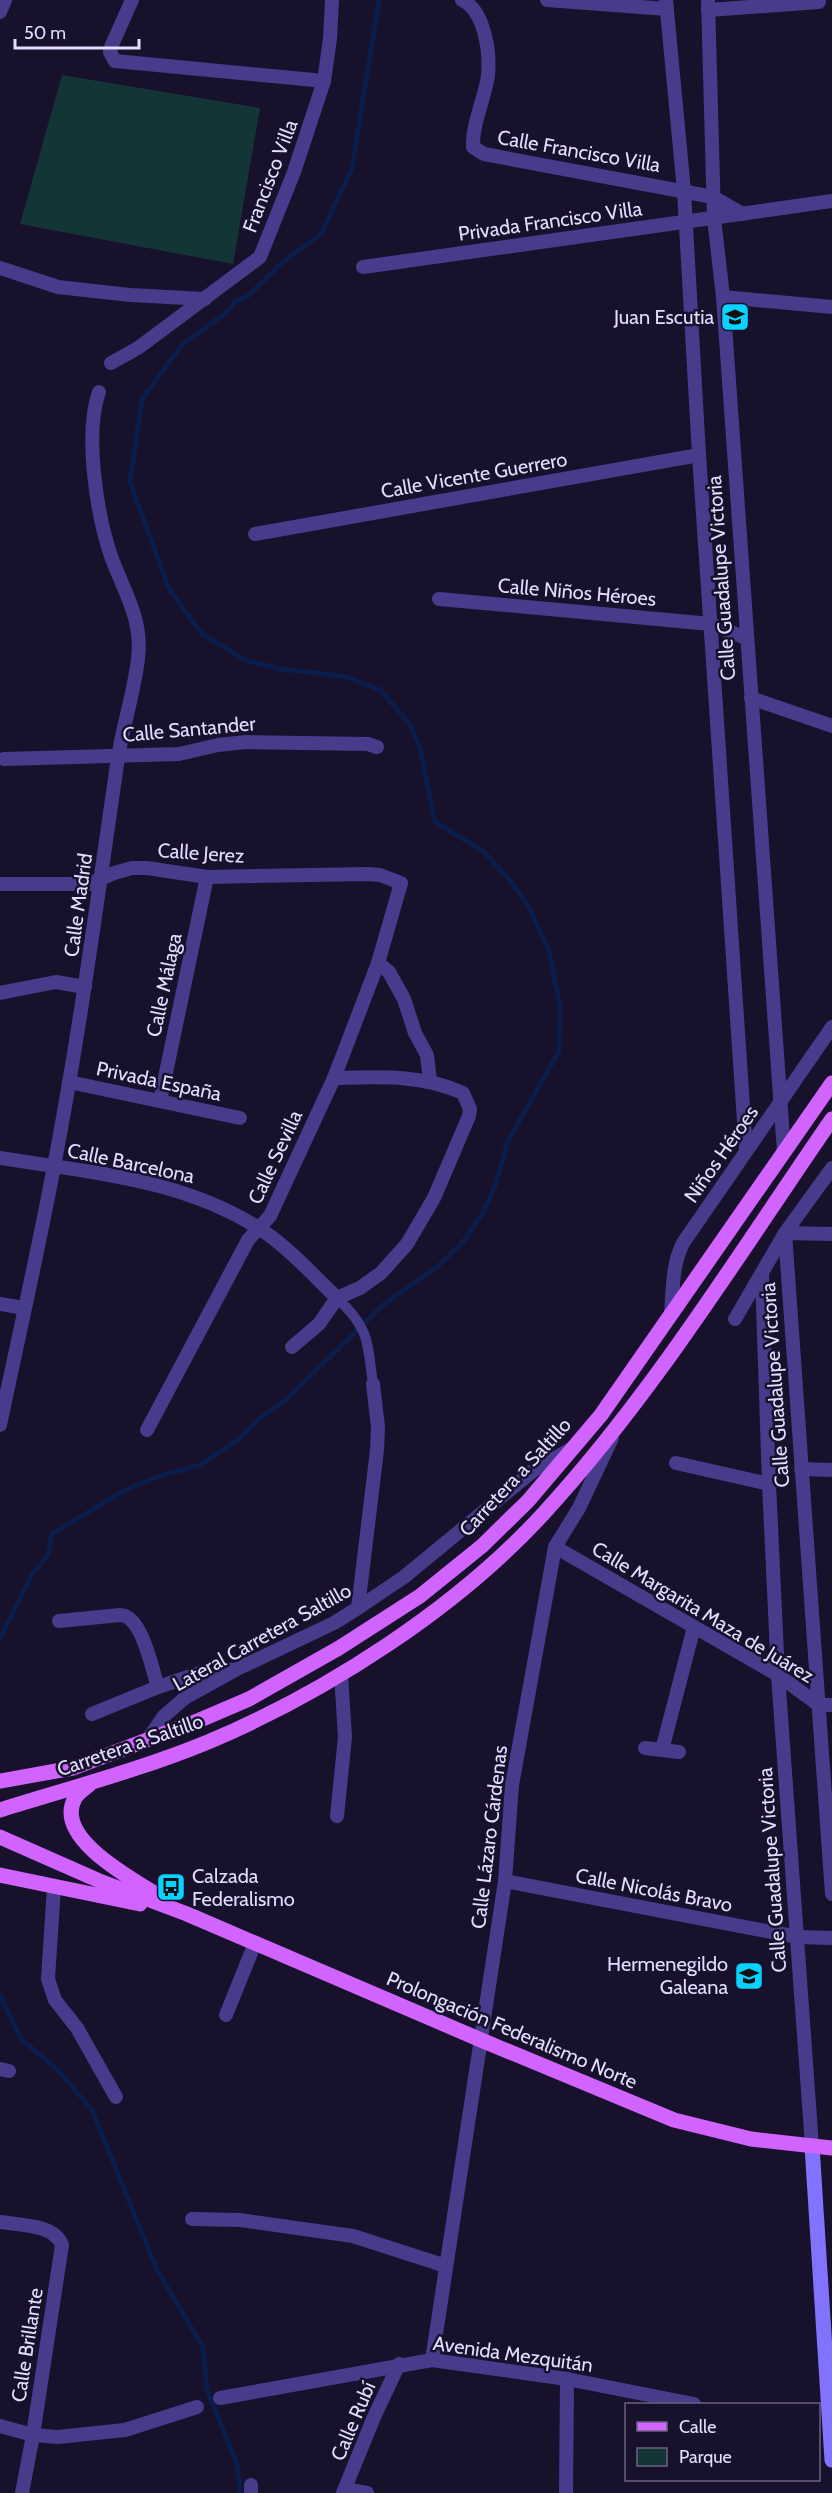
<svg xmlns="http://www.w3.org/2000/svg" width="832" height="2493" viewBox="0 0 832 2493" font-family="Cabin,sans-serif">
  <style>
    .park { fill: #143536 }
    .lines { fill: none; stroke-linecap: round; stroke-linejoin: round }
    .stream { stroke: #0b1d4b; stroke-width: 5 }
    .pedestrian { stroke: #463c8b; stroke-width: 10 }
    .minor { stroke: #463c8b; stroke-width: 14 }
    .secondary { stroke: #8273ff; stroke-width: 15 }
    .primary { stroke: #d163ff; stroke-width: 15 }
    .labels { text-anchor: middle; stroke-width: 5; stroke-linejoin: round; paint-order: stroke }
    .street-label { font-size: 20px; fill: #e3dcff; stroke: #18112c }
    .poi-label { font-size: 20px; fill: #e3dcff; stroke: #18112c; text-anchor: end }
  </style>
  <rect width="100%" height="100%" fill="#18112c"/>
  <polygon class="park" points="62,75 260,108 233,264 20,224"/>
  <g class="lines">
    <g class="stream">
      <polyline points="0,1638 33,1573 48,1555 52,1534 127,1489 163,1475 200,1465 240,1438 259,1419 288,1398 383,1305 437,1267 463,1242 484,1211 496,1183 508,1141 559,1051 560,1006 549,951 528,905 508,878 483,851 435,822 420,748 410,724 380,690 347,677 282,669 247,661 202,634 169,589 130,482 142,399 182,345 227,312 235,302 248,296 283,262 321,234 352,168 379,0"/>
      <polyline points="0,1995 21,2039 58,2070 92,2110 157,2270 203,2347 207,2390 237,2464 240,2493"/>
    </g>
    <path class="pedestrian" d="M 337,1298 C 370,1329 367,1341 373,1384"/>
    <g class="minor">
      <polyline points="132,0 111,47 110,52 115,61 324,81"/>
      <path d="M 462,0 C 485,11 490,52 488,75 C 485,99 472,123 473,147 L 484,154 L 713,197 L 743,214"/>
      <polyline points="547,0 667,9"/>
      <polyline points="666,0 684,191 699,455 746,1151"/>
      <polyline points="708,0 714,218 723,297 784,1152"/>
      <polyline points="708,10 819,2"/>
      <polyline points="0,12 5,0"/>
      <polyline points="363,267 832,201"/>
      <polyline points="0,268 58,287 130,295 205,299"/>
      <polyline points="723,297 832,307"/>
      <polyline points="111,363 138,348 260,257 294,172 324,81 330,39 332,0"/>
      <polyline points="255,534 699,455"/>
      <polyline points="439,599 711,624 746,638"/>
      <polyline points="751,698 832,726"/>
      <polyline points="4,759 179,754 218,745 246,742 368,744 377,747"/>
      <polyline points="0,884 89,884 114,873 132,868 147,868 207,877 367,874 380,875 401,883 378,963 334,1078 270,1216 248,1240 147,1430"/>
      <polyline points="378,963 389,972 404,999 415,1033 427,1055 430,1081"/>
      <polyline points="0,993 56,982 85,987"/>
      <polyline points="69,1082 240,1118"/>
      <polyline points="160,1101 207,877"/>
      <path d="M 0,1158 C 92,1173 187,1179 266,1233 C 292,1251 314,1276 337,1298"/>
      <polyline points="785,1233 832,1894"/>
      <polyline points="785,1233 832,1234"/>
      <polyline points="762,1275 769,1484 778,1675 812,2146"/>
      <polyline points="0,1304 24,1308"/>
      <path d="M 671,1314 C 673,1289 672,1265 683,1243 L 832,1027"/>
      <polyline points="735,1319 785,1233 832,1168"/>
      <path d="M 292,1347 L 319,1324 L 337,1298 L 360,1288 L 381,1273 L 407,1244 L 434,1198 L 469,1116 L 470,1109 L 463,1093 C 422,1074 378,1077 334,1078"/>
      <path d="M 0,1425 C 18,1339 38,1252 54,1166 C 80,1031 98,894 118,758 C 123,725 134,693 138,659 C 143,621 125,593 112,559 C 97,517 84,434 99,392"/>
      <polyline points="676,1463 769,1484"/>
      <polyline points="801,1469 832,1470"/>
      <polyline points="555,1547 778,1675 819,1705 832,1705"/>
      <polyline points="358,1608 377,1450 378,1427 373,1384"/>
      <path d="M 59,1621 L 120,1615 C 142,1615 152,1669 158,1687"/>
      <polyline points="92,1714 158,1687 215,1668 235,1670"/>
      <polyline points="148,1739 164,1716 186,1697 235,1670 334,1623 358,1608 404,1577 534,1470 569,1450"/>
      <polyline points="645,1748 679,1752"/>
      <polyline points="662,1750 694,1627"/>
      <polyline points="337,1816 345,1737 341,1674"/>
      <polyline points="505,1881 798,1937 832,1938"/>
      <polyline points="54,1887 48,1979 55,2000 77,2028 116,2097"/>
      <polyline points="226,2015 255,1943"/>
      <polyline points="0,2069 9,2071"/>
      <polyline points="192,2219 240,2220 353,2236 446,2266"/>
      <path d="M 0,2222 C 19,2225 54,2224 62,2245 L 33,2435 L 22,2493"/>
      <polyline points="432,2360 505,1881 512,1785 555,1547 579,1508 612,1438"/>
      <polyline points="220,2398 432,2360 567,2379 694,2404"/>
      <polyline points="0,2426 33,2435 58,2437 125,2430 197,2407"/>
      <polyline points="251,2485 251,2493"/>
      <polyline points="345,2489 367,2493"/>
      <polyline points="343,2493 374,2417 399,2364"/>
      <polyline points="566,2493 567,2379"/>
    </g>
    <polyline class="secondary" points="812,2146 832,2460"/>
    <g class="primary">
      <polyline points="0,1781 73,1768 200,1720 249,1699 339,1648 420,1596 482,1546 528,1501 601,1415 832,1083"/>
      <path d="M 89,1785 C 84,1789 78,1793 75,1798 C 52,1839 138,1882 164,1899"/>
      <path d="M 0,1810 C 70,1788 140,1770 208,1742 C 327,1692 457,1608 544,1513 C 654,1393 740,1252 832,1119"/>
      <polyline points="0,1837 102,1882 187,1914 481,2040 674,2120 751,2139 832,2148"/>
      <polyline points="0,1875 140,1904"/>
    </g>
  </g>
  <defs>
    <g id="school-square" transform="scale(1.5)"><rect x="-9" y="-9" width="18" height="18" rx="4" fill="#08d2ff" stroke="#18112c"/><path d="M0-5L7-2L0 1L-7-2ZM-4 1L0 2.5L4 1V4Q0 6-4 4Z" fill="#111"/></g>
    <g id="bus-square" transform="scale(1.5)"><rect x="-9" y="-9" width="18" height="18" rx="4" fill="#08d2ff" stroke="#18112c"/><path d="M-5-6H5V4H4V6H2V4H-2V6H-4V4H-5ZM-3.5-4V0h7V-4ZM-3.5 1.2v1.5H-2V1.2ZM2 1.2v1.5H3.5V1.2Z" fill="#111"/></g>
  </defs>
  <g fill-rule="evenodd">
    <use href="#school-square" x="735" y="317"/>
    <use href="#bus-square" x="171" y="1887"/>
    <use href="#school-square" x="749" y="1976"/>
  </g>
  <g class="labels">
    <g class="street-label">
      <text transform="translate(579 151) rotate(10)" y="7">Calle Francisco Villa</text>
      <text transform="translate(270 176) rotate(-69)" y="7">Francisco Villa</text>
      <text transform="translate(550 221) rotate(-8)" y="7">Privada Francisco Villa</text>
      <text transform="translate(474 475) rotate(-10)" y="7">Calle Vicente Guerrero</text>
      <text transform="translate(721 578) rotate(-94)" y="7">Calle Guadalupe Victoria</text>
      <text transform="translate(577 592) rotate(5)" y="7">Calle Niños Héroes</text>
      <text transform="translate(189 729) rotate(-5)" y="7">Calle Santander</text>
      <text transform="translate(201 853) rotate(4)" y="7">Calle Jerez</text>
      <text transform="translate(78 905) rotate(-82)" y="7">Calle Madrid</text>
      <text transform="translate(164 985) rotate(-78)" y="7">Calle Málaga</text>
      <text transform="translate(159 1081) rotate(12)" y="7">Privada España</text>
      <text transform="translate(721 1154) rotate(-55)" y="7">Niños Héroes</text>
      <text transform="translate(275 1157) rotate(-65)" y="7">Calle Sevilla</text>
      <text transform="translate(131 1163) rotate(12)" y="7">Calle Barcelona</text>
      <text transform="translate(775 1385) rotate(-94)" y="7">Calle Guadalupe Victoria</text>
      <text transform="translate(515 1477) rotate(-47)" y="7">Carretera a Saltillo</text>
      <text transform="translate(703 1612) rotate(31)" y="7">Calle Margarita Maza de Juárez</text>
      <text transform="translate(262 1637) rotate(-29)" y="7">Lateral Carretera Saltillo</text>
      <text transform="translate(130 1745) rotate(-19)" y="7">Carretera a Saltillo</text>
      <text transform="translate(489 1837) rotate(-83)" y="7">Calle Lázaro Cárdenas</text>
      <text transform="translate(772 1870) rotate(-94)" y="7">Calle Guadalupe Victoria</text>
      <text transform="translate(654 1890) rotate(11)" y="7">Calle Nicolás Bravo</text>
      <text transform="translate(512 2030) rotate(23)" y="7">Prolongación Federalismo Norte</text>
      <text transform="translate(27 2345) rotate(-81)" y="7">Calle Brillante</text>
      <text transform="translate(513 2354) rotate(8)" y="7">Avenida Mezquitán</text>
      <text transform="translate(353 2421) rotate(-67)" y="7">Calle Rubí</text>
    </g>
    <g class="poi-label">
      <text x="714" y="324">Juan Escutia</text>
      <text x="192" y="1883" text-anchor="start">Calzada<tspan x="192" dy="23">Federalismo</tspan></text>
      <text x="728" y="1971">Hermenegildo<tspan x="728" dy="23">Galeana</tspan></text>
    </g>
  </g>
  <rect x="625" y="2403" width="195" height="78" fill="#18112c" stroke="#696280" stroke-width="1.5"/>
  <rect x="637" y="2422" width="30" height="9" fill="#d163ff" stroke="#696280" stroke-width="1.5"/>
  <text x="679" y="2433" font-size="18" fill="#e3dcff">Calle</text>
  <rect x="637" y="2448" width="30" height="18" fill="#143536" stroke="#696280" stroke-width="1.5"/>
  <text x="679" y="2463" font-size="18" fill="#e3dcff">Parque</text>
  <path d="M15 39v9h124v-9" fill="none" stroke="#e3dcff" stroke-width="3"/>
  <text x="24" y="39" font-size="18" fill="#e3dcff" stroke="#18112c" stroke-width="4.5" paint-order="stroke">50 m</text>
</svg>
